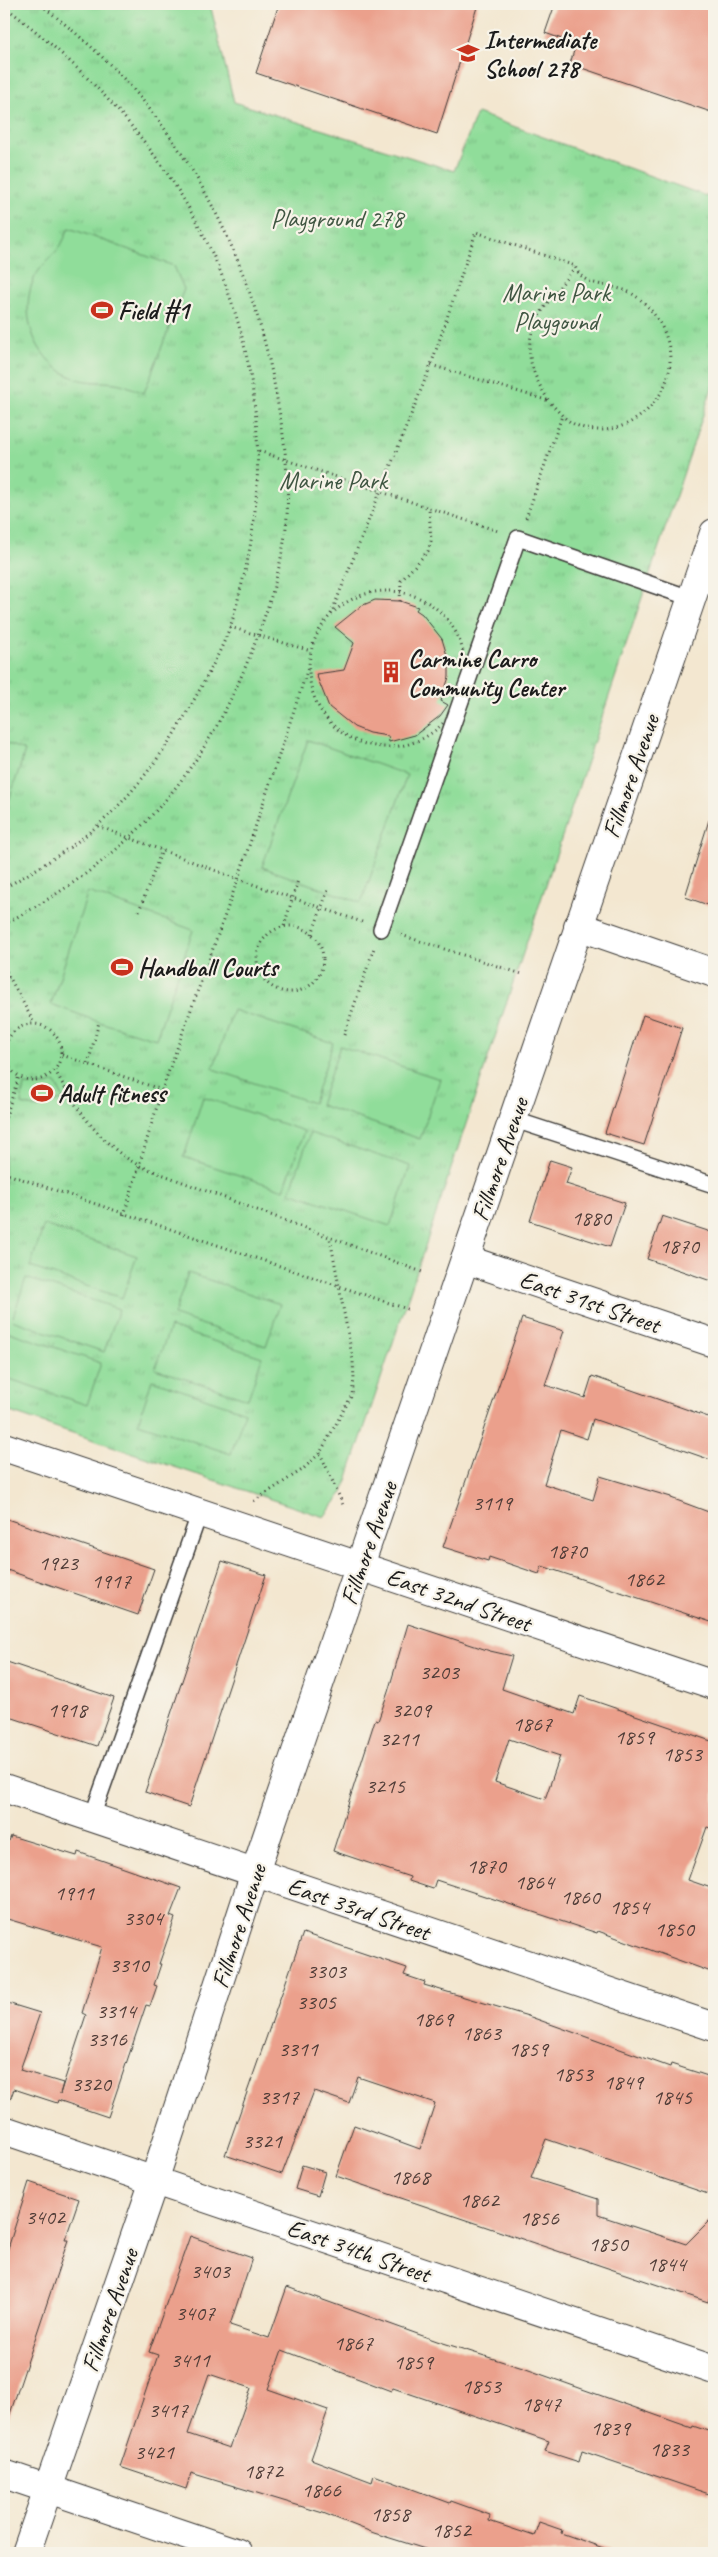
<svg xmlns="http://www.w3.org/2000/svg" width="718" height="2557" viewBox="0 0 718 2557" font-family="Caveat,sans-serif">
  <style>
    .grass { fill: url(#grass-tufts); stroke: #567c5b }
    .garden { fill: #90dd9a; stroke: #567c5b }
    .building { fill: #eba08c; fill-rule: evenodd }
    .lines { fill: none; stroke-linecap: round; stroke-linejoin: round }
    .service-casing { stroke: #3c3a37; stroke-width: 18 }
    .minor-casing { stroke: #3c3a37; stroke-width: 30 }
    .path { stroke: #3c3a37; stroke-width: 3; stroke-dasharray: 1 4; stroke-linecap: butt }
    .service { stroke: #fff; stroke-width: 15 }
    .minor { stroke: #fff; stroke-width: 28 }
    .labels { text-anchor: middle; stroke-width: 4.5; stroke-linejoin: round; paint-order: stroke }
    .number-label { font-size: 22px; fill: #503d38 }
    .poi-label { font-size: 25px; font-weight: bold; fill: #1c1c1c; stroke: #f7f3e8; text-anchor: start }
    .park-label { font-size: 25px; fill: #3f5642; stroke: #f7f3e8 }
    .street-label { font-size: 25px; fill: #1c1c1c; stroke: #f7f3e8 }
  </style>
  <defs>
    <pattern id="grass-tufts" width="24" height="20" patternUnits="userSpaceOnUse" patternTransform="scale(1.25)"><rect width="24" height="20" fill="#90dd9a"/><path d="M3 7l-1-3M5 7V3M7 7l1-3M15 17l-1-3M17 17v-4M19 17l1-3" fill="none" stroke="#7cbd84"/></pattern>
  </defs>
  <rect width="100%" height="100%" fill="#f7f3e8"/>
  <filter id="ink" filterUnits="userSpaceOnUse"><feTurbulence type="fractalNoise" baseFrequency=".02" numOctaves="2"/><feDisplacementMap in="SourceGraphic" scale="10" xChannelSelector="R" yChannelSelector="G"/><feConvolveMatrix kernelMatrix="1 2 1 2 8 2 1 2 1" color-interpolation-filters="sRGB"/></filter>
  <filter id="wash" filterUnits="userSpaceOnUse"><feTurbulence type="fractalNoise" baseFrequency=".0096" numOctaves="4" result="noise"/><feDisplacementMap in="SourceGraphic" scale="20" xChannelSelector="R" yChannelSelector="G"/><feGaussianBlur stdDeviation="1.12" result="paint"/><feColorMatrix in="noise" values="0 0 0 0 0 0 0 0 0 0 0 0 0 0 0 0 0 1.4 0 .05"/><feComposite in="paint" operator="in"/></filter>
  <g filter="url(#wash)">
    <rect width="100%" height="100%" fill="#f3e7d0"/>
    <polygon class="grass" points="4,4 210,4 234,102 454,171 477,113 714,199 714,382 343,1492 324,1517 4,1410"/>
    <g class="garden">
      <path d="M 69,228 L 174,266 L 184,289 L 144,393 C 135,390 125,384 115,383 C 102,381 91,383 77,379 C 38,365 18,320 33,281 C 39,267 49,260 59,248 C 63,243 66,234 69,228 Z"/>
      <polygon points="308,740 407,775 361,903 262,867"/>
      <polygon points="4,742 25,751 4,816"/>
      <polygon points="88,892 193,930 156,1039 99,1022 51,1004"/>
      <polygon points="233,1010 333,1043 313,1103 213,1069"/>
      <polygon points="340,1046 440,1079 420,1139 320,1105"/>
      <polygon points="55,1082 64,1099 38,1108 21,1104 24,1085 45,1086"/>
      <polygon points="203,1097 304,1131 284,1190 184,1157"/>
      <polygon points="310,1133 410,1166 390,1226 290,1192"/>
      <polygon points="44,1225 137,1256 122,1298 30,1267"/>
      <polygon points="188,1273 280,1304 266,1346 174,1315"/>
      <polygon points="26,1278 119,1309 104,1352 12,1320"/>
      <polygon points="170,1327 262,1357 248,1399 155,1369"/>
      <polygon points="9,1332 101,1363 87,1405 4,1377 4,1346"/>
      <polygon points="152,1380 245,1412 231,1454 138,1423"/>
    </g>
    <g id="blocks">
      <g class="building">
        <polygon points="279,4 478,4 437,134 256,73"/>
        <polygon points="555,4 714,4 714,113 570,64 576,44 545,33"/>
        <polygon points="375,600 400,601 418,607 416,610 422,614 442,639 449,662 449,677 441,701 448,705 440,716 415,735 389,742 388,736 369,733 354,727 329,707 316,674 344,670 354,643 335,627 361,606"/>
        <polygon points="709,820 714,821 714,907 685,897"/>
        <polygon points="643,1015 682,1028 644,1145 605,1133"/>
        <polygon points="550,1160 572,1167 566,1184 625,1203 610,1247 530,1221"/>
        <polygon points="662,1216 714,1233 714,1282 647,1259"/>
        <polygon points="522,1318 564,1331 545,1385 585,1398 592,1376 714,1419 714,1461 593,1419 587,1439 561,1430 544,1484 593,1500 600,1476 671,1497 671,1498 714,1514 714,1623 542,1566 539,1574 489,1557 488,1561 443,1547"/>
        <polygon points="4,1518 154,1569 138,1615 4,1569"/>
        <polygon points="222,1561 266,1575 189,1807 145,1792"/>
        <path d="M 408,1624 L 490,1651 L 512,1656 L 502,1689 L 574,1714 L 580,1696 L 714,1742 L 714,1829 L 707,1827 L 688,1880 L 714,1889 L 714,1973 L 598,1931 L 597,1933 L 436,1880 L 433,1889 L 409,1881 L 410,1877 L 333,1851 L 375,1720 L 378,1721 L 388,1692 ZM 509,1739 L 560,1756 L 545,1799 L 495,1782 Z"/>
        <polygon points="4,1661 114,1698 97,1746 4,1715"/>
        <polygon points="11,1836 77,1856 78,1852 181,1888 170,1916 175,1918 159,1964 161,1964 154,1985 157,1986 150,2006 146,2005 108,2117 58,2100 57,2103 14,2089 7,2108 4,2107 4,2002 40,2013 20,2070 63,2083 60,2094 86,2015 82,2013 102,1947 4,1918 4,1839 9,1841"/>
        <polygon points="303,1933 407,1968 404,1975 425,1982 424,1985 528,2016 670,2067 671,2064 714,2078 714,2196 546,2139 531,2178 598,2199 598,2215 686,2244 714,2216 714,2284 708,2302 336,2176 354,2125 420,2149 435,2103 358,2077 349,2103 314,2091 282,2174 225,2155"/>
        <polygon points="302,2165 325,2172 318,2196 295,2189"/>
        <polygon points="29,2182 79,2199 65,2240 68,2240 8,2420 4,2419 4,2261"/>
        <path d="M 190,2236 L 252,2258 L 230,2325 L 269,2338 L 287,2287 L 437,2341 L 526,2369 L 692,2428 L 693,2426 L 714,2433 L 714,2478 L 709,2494 L 582,2451 L 579,2462 L 545,2451 L 549,2441 L 393,2388 L 391,2391 L 282,2350 L 268,2389 L 328,2410 L 311,2459 L 372,2482 L 374,2475 L 450,2503 L 451,2501 L 490,2515 L 489,2521 L 534,2536 L 539,2522 L 562,2530 L 561,2533 L 609,2550 L 609,2553 L 438,2553 L 374,2533 L 323,2513 L 191,2473 L 186,2489 L 120,2467 L 158,2355 L 149,2352 ZM 209,2374 L 251,2388 L 230,2448 L 188,2434 Z"/>
      </g>
    </g>
  </g>
  <g filter="url(#ink)">
    <use href="#blocks" fill-opacity="0" stroke="#3c3a37" stroke-width="1"/>
    <g class="lines">
      <g class="service-casing">
        <g id="service">
          <polyline points="381,929 518,538 693,599"/>
          <polyline points="512,1119 714,1185"/>
          <polyline points="92,1817 200,1512"/>
        </g>
      </g>
      <g class="minor-casing">
        <g id="minor">
          <polyline points="578,926 714,973"/>
          <polyline points="465,1259 714,1343"/>
          <polyline points="4,1447 714,1685"/>
          <polyline points="4,1788 714,2027"/>
          <polyline points="4,2130 714,2370"/>
          <polyline points="4,2474 238,2553"/>
          <polyline points="26,2553 154,2181 264,1845 714,533"/>
        </g>
      </g>
      <g class="path">
        <path d="M 4,6 C 76,61 141,126 187,205 C 254,318 274,449 244,576 C 239,593 236,611 230,627 C 219,656 204,682 189,709 C 165,751 134,794 97,826 C 69,850 36,870 4,888"/>
        <path d="M 431,365 L 549,401 C 509,340 537,317 575,267"/>
        <polyline points="259,451 498,531"/>
        <polyline points="526,518 562,416"/>
        <circle cx="387" cy="669" r="78"/>
        <polyline points="400,601 401,581 428,551 431,541 429,508"/>
        <path d="M 331,614 L 431,365 L 476,232 L 575,266 C 583,289 613,283 631,293 C 653,306 670,333 670,359 C 671,405 618,446 574,424 C 564,419 557,410 549,401"/>
        <polyline points="230,627 311,651"/>
        <polyline points="98,826 238,879 362,922"/>
        <polyline points="139,911 162,850"/>
        <path d="M 4,924 C 131,858 206,774 256,640 C 271,601 284,558 287,516 C 289,479 285,441 278,405 C 259,289 211,180 134,90 C 106,58 73,30 40,4"/>
        <circle cx="290" cy="959" r="33"/>
        <polyline points="284,926 298,880"/>
        <polyline points="312,934 328,890"/>
        <polyline points="401,935 522,974"/>
        <polyline points="4,967 34,1023"/>
        <polyline points="4,980 9,977"/>
        <circle cx="33" cy="1052" r="28"/>
        <polyline points="344,1035 374,948"/>
        <polyline points="62,1055 162,1090"/>
        <polyline points="88,1064 99,1022"/>
        <path d="M 55,1070 C 75,1108 102,1146 140,1166 L 422,1272"/>
        <polyline points="4,1122 19,1076"/>
        <polyline points="4,1173 410,1310"/>
        <polyline points="124,1215 162,1090 238,879 308,668"/>
        <polyline points="320,1453 344,1507"/>
        <polyline points="254,1501 302,1470 320,1453 352,1395 354,1379 353,1361 330,1238"/>
      </g>
      <use href="#service" class="service"/>
      <use href="#minor" class="minor"/>
    </g>
  </g>
  <defs>
    <g id="school-bare" transform="scale(1.725)"><path d="M0-5L7-2L0 1L-7-2ZM-4 1L0 2.5L4 1V4Q0 6-4 4Z" fill="#c8321e" stroke="#f7f3e8" stroke-width="2.5" paint-order="stroke"/></g>
    <g id="stadium-bare" transform="scale(1.725)"><path d="M0-5a6.5 5 0 1 0 0 10a6.5 5 0 1 0 0-10ZM-3.5-1.8h7v3.6h-7Z" fill="#c8321e" stroke="#f7f3e8" stroke-width="2.5" paint-order="stroke"/></g>
    <g id="building-bare" transform="scale(1.725)"><path d="M-4-6H4V6H1V3H-1V6H-4ZM-2.5-4.3h1.7v1.8h-1.7ZM.8-4.3h1.7v1.8H.8ZM-2.5-1h1.7V.8h-1.7ZM.8-1h1.7V.8H.8Z" fill="#c8321e" stroke="#f7f3e8" stroke-width="2.5" paint-order="stroke"/></g>
  </defs>
  <g fill-rule="evenodd">
    <use href="#school-bare" x="468" y="53"/>
    <use href="#stadium-bare" x="102" y="310"/>
    <use href="#building-bare" x="391" y="672"/>
    <use href="#stadium-bare" x="122" y="967"/>
    <use href="#stadium-bare" x="42" y="1093"/>
  </g>
  <g class="labels">
    <g class="number-label">
      <text x="591" y="1225">1880</text>
      <text x="679" y="1253">1870</text>
      <text x="492" y="1510">3119</text>
      <text x="567" y="1558">1870</text>
      <text x="58" y="1570">1923</text>
      <text x="644" y="1586">1862</text>
      <text x="111" y="1588">1917</text>
      <text x="439" y="1679">3203</text>
      <text x="67" y="1717">1918</text>
      <text x="411" y="1717">3209</text>
      <text x="532" y="1731">1867</text>
      <text x="634" y="1744">1859</text>
      <text x="399" y="1746">3211</text>
      <text x="682" y="1761">1853</text>
      <text x="385" y="1793">3215</text>
      <text x="486" y="1873">1870</text>
      <text x="534" y="1889">1864</text>
      <text x="74" y="1900">1911</text>
      <text x="580" y="1904">1860</text>
      <text x="629" y="1914">1854</text>
      <text x="143" y="1925">3304</text>
      <text x="674" y="1936">1850</text>
      <text x="129" y="1972">3310</text>
      <text x="326" y="1978">3303</text>
      <text x="316" y="2009">3305</text>
      <text x="116" y="2018">3314</text>
      <text x="433" y="2026">1869</text>
      <text x="481" y="2040">1863</text>
      <text x="107" y="2046">3316</text>
      <text x="298" y="2056">3311</text>
      <text x="528" y="2056">1859</text>
      <text x="573" y="2081">1853</text>
      <text x="623" y="2089">1849</text>
      <text x="91" y="2091">3320</text>
      <text x="279" y="2104">3317</text>
      <text x="672" y="2104">1845</text>
      <text x="262" y="2148">3321</text>
      <text x="410" y="2184">1868</text>
      <text x="479" y="2207">1862</text>
      <text x="45" y="2224">3402</text>
      <text x="539" y="2225">1856</text>
      <text x="608" y="2251">1850</text>
      <text x="666" y="2271">1844</text>
      <text x="210" y="2278">3403</text>
      <text x="195" y="2320">3407</text>
      <text x="353" y="2350">1867</text>
      <text x="190" y="2367">3411</text>
      <text x="413" y="2369">1859</text>
      <text x="481" y="2393">1853</text>
      <text x="541" y="2411">1847</text>
      <text x="168" y="2417">3417</text>
      <text x="610" y="2435">1839</text>
      <text x="669" y="2456">1833</text>
      <text x="154" y="2459">3421</text>
      <text x="263" y="2478">1872</text>
      <text x="321" y="2497">1866</text>
      <text x="390" y="2521">1858</text>
      <text x="451" y="2537">1852</text>
    </g>
    <g class="poi-label">
      <text x="484" y="48">Intermediate<tspan x="484" dy="29">School 278</tspan></text>
      <text x="118" y="319">Field #1</text>
      <text x="408" y="667">Carmine Carro<tspan x="408" dy="29">Community Center</tspan></text>
      <text x="138" y="976">Handball Courts</text>
      <text x="58" y="1102">Adult fitness</text>
    </g>
    <g class="park-label">
      <text x="337" y="227">Playground 278</text>
      <text x="556" y="301">Marine Park<tspan x="556" dy="29">Playgound</tspan></text>
      <text x="333" y="489">Marine Park</text>
    </g>
    <g class="street-label">
      <text transform="translate(630 776) rotate(-71)" y="9">Fillmore Avenue</text>
      <text transform="translate(499 1159) rotate(-71)" y="9">Fillmore Avenue</text>
      <text transform="translate(590 1301) rotate(19)" y="9">East 31st Street</text>
      <text transform="translate(368 1543) rotate(-71)" y="9">Fillmore Avenue</text>
      <text transform="translate(459 1599) rotate(19)" y="9">East 32nd Street</text>
      <text transform="translate(359 1908) rotate(19)" y="9">East 33rd Street</text>
      <text transform="translate(238 1926) rotate(-72)" y="9">Fillmore Avenue</text>
      <text transform="translate(359 2250) rotate(19)" y="9">East 34th Street</text>
      <text transform="translate(109 2310) rotate(-71)" y="9">Fillmore Avenue</text>
    </g>
  </g>
  <rect width="718" height="2557" fill="none" stroke="#f7f3e8" stroke-width="20"/>
</svg>
